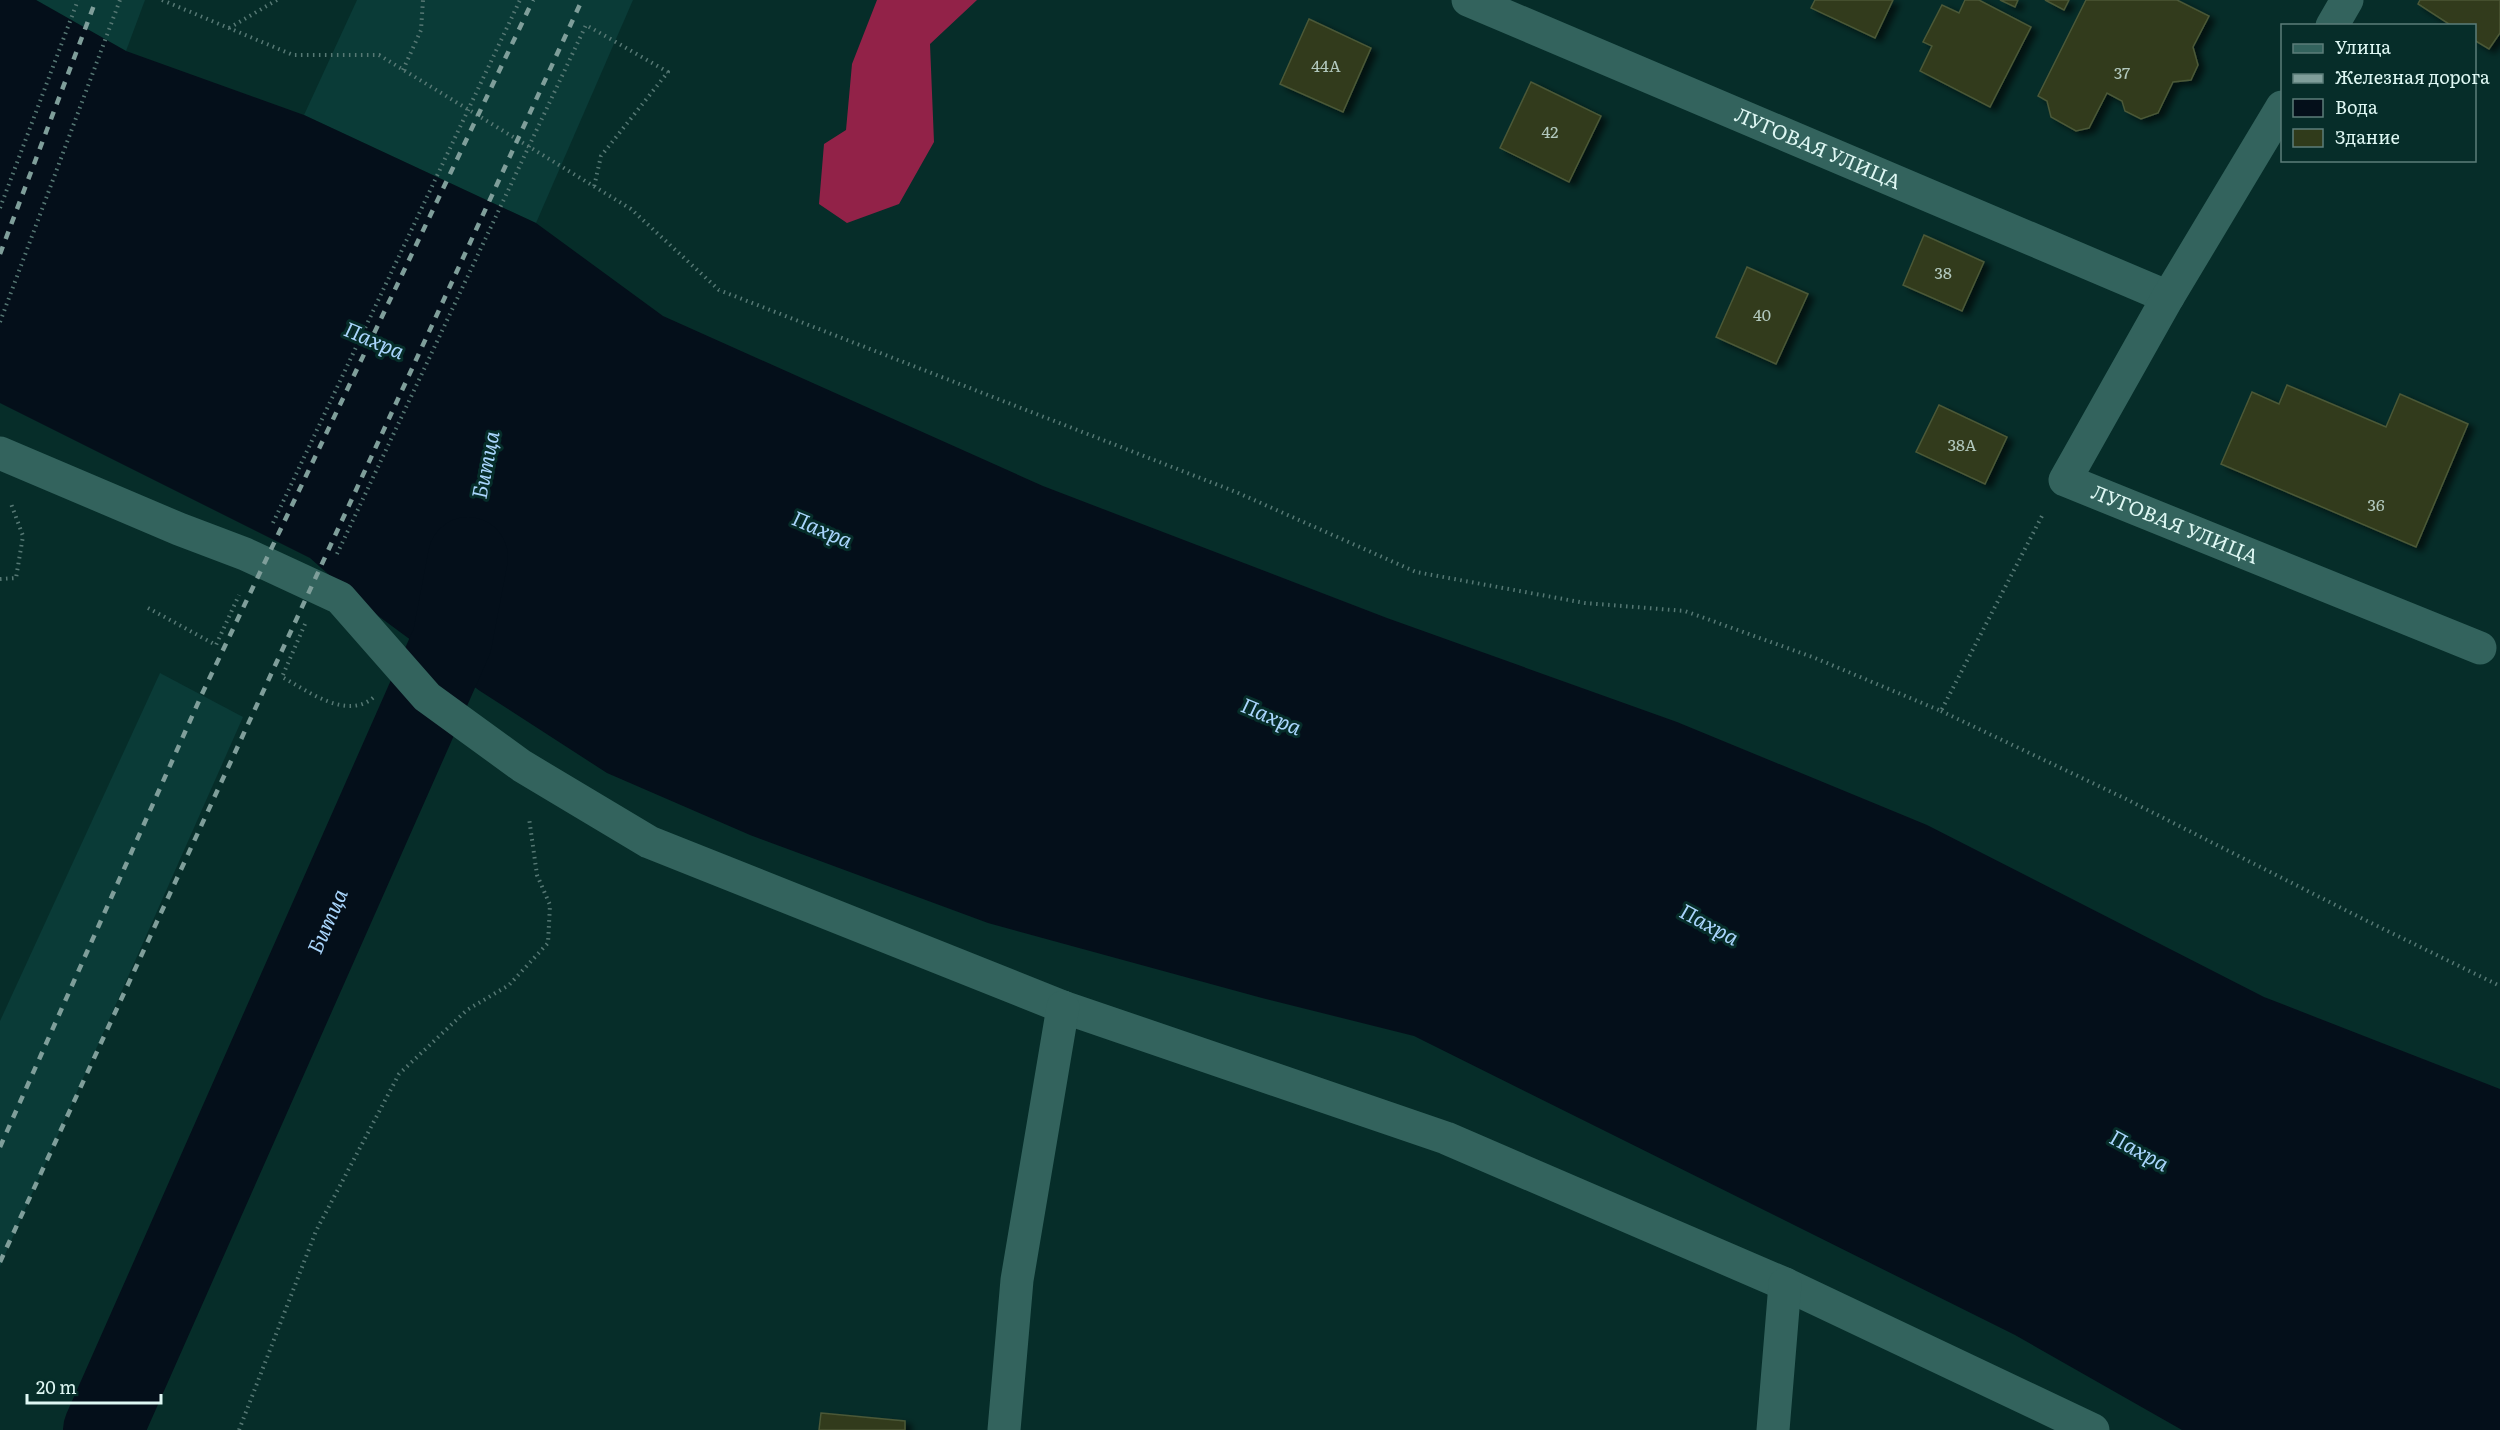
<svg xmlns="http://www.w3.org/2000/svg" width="2500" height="1430" viewBox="0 0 2500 1430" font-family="Literata,serif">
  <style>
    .built { fill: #0a3b37 }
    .forest { fill: #922248 }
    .water { fill: #040f1a }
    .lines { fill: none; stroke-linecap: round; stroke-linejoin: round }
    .river { stroke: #040f1a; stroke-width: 80 }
    .building { fill: #303b1b; stroke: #4b5837; stroke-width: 1.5; filter: url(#shadow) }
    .path { stroke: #567874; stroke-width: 4; stroke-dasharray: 1.5 4.5; stroke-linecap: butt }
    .street { stroke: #33635d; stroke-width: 33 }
    .rail { stroke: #7f9e9a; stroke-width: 4.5; stroke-dasharray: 8 8; stroke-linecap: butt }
    .labels { text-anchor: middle; stroke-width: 6; stroke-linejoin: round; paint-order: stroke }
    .number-label { font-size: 16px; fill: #b2c8bd }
    .street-label { font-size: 20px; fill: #def7f3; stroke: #062d29 }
    .water-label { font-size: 21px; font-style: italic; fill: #a9d5fc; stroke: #062d29 }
  </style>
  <defs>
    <filter id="shadow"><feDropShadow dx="6" dy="4" stdDeviation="3" flood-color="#0009"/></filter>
  </defs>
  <rect width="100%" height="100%" fill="#062d29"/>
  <g class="built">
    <polygon points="36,0 145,0 126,51"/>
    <polygon points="357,0 633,0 536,223 304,115"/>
    <polygon points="160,673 243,717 0,1266 0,1021"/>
  </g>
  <polygon class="forest" points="877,0 977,0 930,44 934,142 899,204 847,223 819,204 824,144 846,130 852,64"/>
  <polygon class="water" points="0,0 36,0 126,51 304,115 536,223 663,316 1043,486 1387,618 1677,722 1927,825 2264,997 2500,1089 2500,1430 2182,1430 2015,1335 1414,1036 1262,998 988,923 750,835 607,773 480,691 362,604 310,558 0,403"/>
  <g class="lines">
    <path class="river" id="s1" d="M 103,1430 L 452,641 L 468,557"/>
  </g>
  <g class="building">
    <polygon points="1815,0 1893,0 1875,38 1811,8"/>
    <polygon points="1965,0 1979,0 2031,27 1990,107 1920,71 1932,46 1923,42 1942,5 1959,13"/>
    <polygon points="2000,0 2018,0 2015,7"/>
    <polygon points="2045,0 2069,0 2064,10"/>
    <polygon points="2086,0 2177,0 2209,16 2193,47 2198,65 2191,80 2173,82 2158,113 2141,119 2125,111 2122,101 2107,93 2089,128 2076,131 2051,117 2047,101 2038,96"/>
    <polygon points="2420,0 2500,0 2500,33 2489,49 2474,40 2474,26 2452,26 2418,4"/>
    <polygon points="1309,19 1371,48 1343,112 1280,84"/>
    <polygon points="1531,82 1601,116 1569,182 1500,148"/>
    <polygon points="1924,235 1984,262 1962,311 1903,285"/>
    <polygon points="1747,267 1808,294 1776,364 1716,337"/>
    <polygon points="2287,385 2386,427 2400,394 2468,424 2416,547 2221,464 2252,392 2279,404"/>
    <polygon points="1939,405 2007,437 1985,484 1916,452"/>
    <polygon points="821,1413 905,1421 905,1430 819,1430"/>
  </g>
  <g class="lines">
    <g class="path">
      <polyline points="162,0 293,55 379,55 631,209 719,290 1236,492 1416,572 1585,603 1685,611 1815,658 1941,711 2043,514"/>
      <polyline points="229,28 277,0"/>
      <polyline points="403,70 421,30 423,0"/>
      <polyline points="0,208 78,0"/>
      <polyline points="0,322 120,0"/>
      <polyline points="273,523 520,0"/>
      <polyline points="337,554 586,25 668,72 601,156 594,187"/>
      <polyline points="0,579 16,578 23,536 10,501"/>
      <polyline points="148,608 216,645 239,595"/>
      <path d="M 305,624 L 282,677 C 308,691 347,721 374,697"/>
      <polyline points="1941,711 2124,798 2363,919 2500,986"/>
      <polyline points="239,1430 316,1231 399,1074 467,1010 509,985 548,943 550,905 537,875 529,818"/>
    </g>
    <g class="street">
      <path id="s2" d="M 1468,0 L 2168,297"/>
      <polyline points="2332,26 2347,0"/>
      <path id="s3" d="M 2282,107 L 2168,297 L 2065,480 L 2480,648"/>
      <polyline points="0,453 179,529 245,554 340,598 427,697 522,766 649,842 1063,1007 1446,1138 1785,1284 2093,1430"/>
      <polyline points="1004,1430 1017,1280 1063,1007"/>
      <polyline points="1773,1430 1785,1284"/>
    </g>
    <g class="rail">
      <polyline points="0,254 96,0"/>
      <polyline points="0,1147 202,694 533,0"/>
      <polyline points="0,1262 582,0"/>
    </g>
  </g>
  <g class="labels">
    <g class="number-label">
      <text x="1326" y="72">44А</text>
      <text x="2122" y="79">37</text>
      <text x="1550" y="138">42</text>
      <text x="1943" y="279">38</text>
      <text x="1762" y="321">40</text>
      <text x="1962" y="451">38А</text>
      <text x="2376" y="511">36</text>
    </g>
    <g class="street-label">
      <text dy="7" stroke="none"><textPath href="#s2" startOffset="380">ЛУГОВАЯ УЛИЦА</textPath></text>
      <text dy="7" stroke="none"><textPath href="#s3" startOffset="550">ЛУГОВАЯ УЛИЦА</textPath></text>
    </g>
    <g class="water-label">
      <text transform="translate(374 341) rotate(23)" y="7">Пахра</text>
      <text transform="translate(486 465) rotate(-79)" y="7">Битца</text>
      <text transform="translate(822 530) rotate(23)" y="7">Пахра</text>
      <text transform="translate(1271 717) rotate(23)" y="7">Пахра</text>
      <text dy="7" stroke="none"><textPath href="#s1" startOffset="556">Битца</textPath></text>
      <text transform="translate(1709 925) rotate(28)" y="7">Пахра</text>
      <text transform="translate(2139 1151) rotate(28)" y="7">Пахра</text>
    </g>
  </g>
  <rect x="2281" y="24" width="195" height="138" fill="#062d29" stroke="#5c7e7a" stroke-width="1.5"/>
  <rect x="2293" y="44" width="30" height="9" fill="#33635d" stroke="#5c7e7a" stroke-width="1.5"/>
  <text x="2335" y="54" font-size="18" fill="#def7f3">Улица</text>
  <rect x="2293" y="74" width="30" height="9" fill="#7f9e9a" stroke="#5c7e7a" stroke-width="1.5"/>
  <text x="2335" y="84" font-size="18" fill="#def7f3">Железная дорога</text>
  <rect x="2293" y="99" width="30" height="18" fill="#040f1a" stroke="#5c7e7a" stroke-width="1.5"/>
  <text x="2335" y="114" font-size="18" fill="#def7f3">Вода</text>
  <rect x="2293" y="129" width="30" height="18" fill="#303b1b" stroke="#5c7e7a" stroke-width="1.5"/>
  <text x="2335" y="144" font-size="18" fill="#def7f3">Здание</text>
  <path d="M27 1394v9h134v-9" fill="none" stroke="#def7f3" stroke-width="3"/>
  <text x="36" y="1394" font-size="18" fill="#def7f3" stroke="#062d29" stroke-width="4.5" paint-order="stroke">20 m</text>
</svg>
